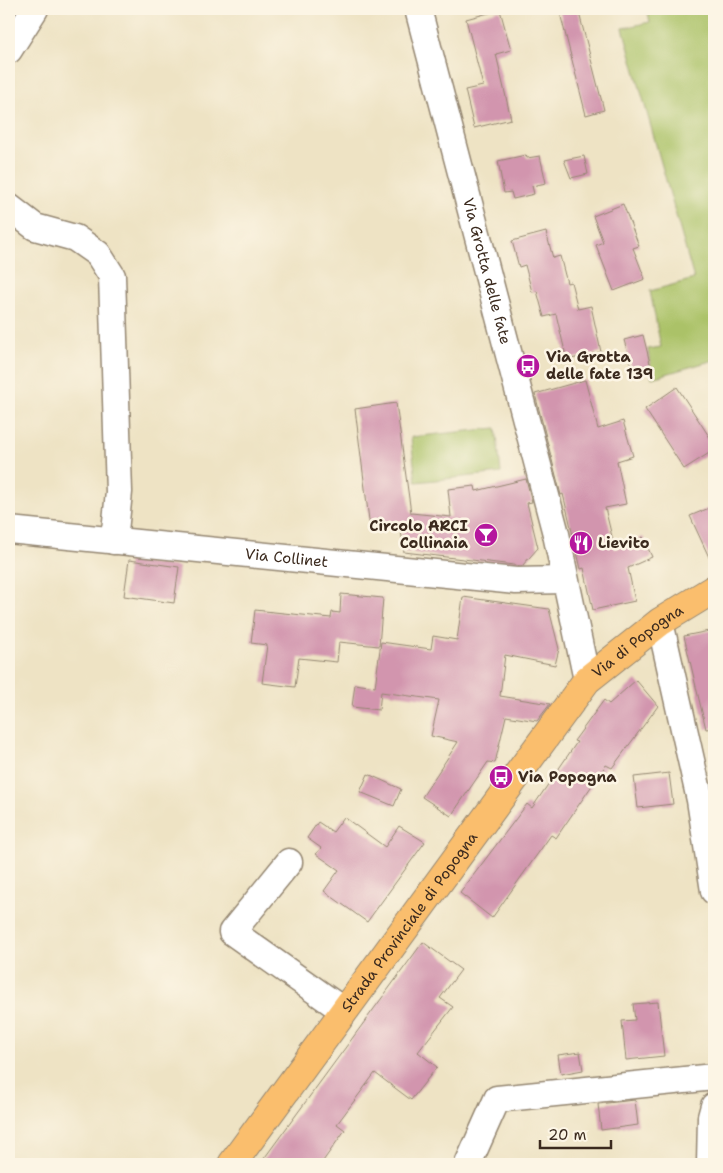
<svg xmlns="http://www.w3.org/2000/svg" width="723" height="1173" viewBox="0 0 723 1173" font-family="'Shantell Sans',sans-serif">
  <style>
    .green { fill: #abc267; stroke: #737642 }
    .building { fill: #d295ae }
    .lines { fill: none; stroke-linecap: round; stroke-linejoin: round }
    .minor-casing { stroke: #948671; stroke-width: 29 }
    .major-casing { stroke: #948671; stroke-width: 30 }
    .minor { stroke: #fff; stroke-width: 26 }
    .major { stroke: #fabe6d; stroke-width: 28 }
    .labels { text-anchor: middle; stroke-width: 5; stroke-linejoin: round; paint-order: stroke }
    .street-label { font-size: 15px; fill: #3b2a1e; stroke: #fcf5e5 }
    .poi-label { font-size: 15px; font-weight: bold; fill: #3b2a1e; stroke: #fcf5e5; text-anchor: start }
  </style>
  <rect width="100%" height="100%" fill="#fcf5e5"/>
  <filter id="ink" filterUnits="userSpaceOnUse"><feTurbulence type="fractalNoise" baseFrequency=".02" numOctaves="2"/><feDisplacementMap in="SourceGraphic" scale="10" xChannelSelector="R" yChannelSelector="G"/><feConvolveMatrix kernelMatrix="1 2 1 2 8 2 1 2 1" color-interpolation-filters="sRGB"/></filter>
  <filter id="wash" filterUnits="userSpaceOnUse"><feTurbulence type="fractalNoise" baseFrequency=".0096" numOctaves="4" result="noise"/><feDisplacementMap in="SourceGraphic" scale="20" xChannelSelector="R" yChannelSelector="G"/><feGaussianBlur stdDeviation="1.12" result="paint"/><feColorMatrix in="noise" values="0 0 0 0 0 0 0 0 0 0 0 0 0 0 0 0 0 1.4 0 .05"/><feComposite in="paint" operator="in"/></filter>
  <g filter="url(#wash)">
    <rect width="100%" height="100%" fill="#eee3c4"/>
    <g class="green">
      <polygon points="647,9 714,9 714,360 652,378 648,349 661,347 650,291 694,279 623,28 650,22"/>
      <polygon points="496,428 501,473 416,482 411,437"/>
    </g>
    <g id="blocks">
      <g class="building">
        <polygon points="559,9 578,9 604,110 586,115"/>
        <polygon points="500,10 511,50 496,54 511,119 474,128 465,90 483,86 466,19"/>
        <polygon points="526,155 527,158 540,156 546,183 532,186 534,194 513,199 511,192 504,193 498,161"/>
        <polygon points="584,156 588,174 571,178 564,160"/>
        <polygon points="623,204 639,246 633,248 645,279 614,291 596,245 603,242 593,216"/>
        <polygon points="546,232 553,258 560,256 567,283 571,282 578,309 591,306 601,352 567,360 556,314 544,317 537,291 532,292 525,265 519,267 512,241"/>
        <polygon points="643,335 652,371 634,376 624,340"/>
        <polygon points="585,380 598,429 623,421 633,456 617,461 626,504 605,508 615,549 643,537 652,557 628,568 635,601 593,610 584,568 581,569 563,494 561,495 535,394"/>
        <polygon points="677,387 714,444 714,450 684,469 645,409"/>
        <polygon points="396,403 411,513 451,517 448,489 475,486 476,491 526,479 532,502 527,503 538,548 522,566 404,552 400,523 370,528 355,409"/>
        <polygon points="714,506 714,568 690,516"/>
        <polygon points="129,560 179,567 174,603 124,596"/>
        <polygon points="341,594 383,598 379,646 339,642 337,662 299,658 295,687 262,683 267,645 251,643 255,610 331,618 332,612 340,613"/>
        <polygon points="463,597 549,609 559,649 555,665 505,655 500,696 550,704 537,721 506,716 495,763 488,762 451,816 422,797 458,742 431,736 439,700 381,692 379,710 352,707 355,684 375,687 381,642 431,649 433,636 457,640"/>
        <polygon points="714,630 714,728 706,729 684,636"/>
        <polygon points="636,680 658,706 612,768 606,765 556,838 551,835 492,918 460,893 527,804 532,808 577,742 574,741 604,700 609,704"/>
        <polygon points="669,773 673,804 638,808 634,777"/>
        <polygon points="368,774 401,789 394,806 360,792"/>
        <polygon points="344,817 385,847 399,826 425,842 367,922 324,891 339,870 316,854 321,848 307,838 318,822 333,832"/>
        <polygon points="423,942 461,970 440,998 453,1007 418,1052 437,1067 411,1100 375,1073 337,1124 345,1130 321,1164 260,1164"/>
        <polygon points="658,1002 664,1056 626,1060 622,1021 635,1020 633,1004"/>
        <polygon points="580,1052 583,1070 561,1074 558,1055"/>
        <polygon points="635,1100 638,1125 601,1130 598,1104"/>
      </g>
    </g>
  </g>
  <g filter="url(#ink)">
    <use href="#blocks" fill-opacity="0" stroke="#948671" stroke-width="1"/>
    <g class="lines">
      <g class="minor-casing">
        <g id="minor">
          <path id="s1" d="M 418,9 L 556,534 L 587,680"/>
          <polyline points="9,50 35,9"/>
          <polyline points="9,207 35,227 75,238 98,254 112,276 119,492 114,541"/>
          <path id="s2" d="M 9,530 L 516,581 L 565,580"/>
          <polyline points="660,622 700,800 714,891"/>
          <polyline points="289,862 232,932 344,1011"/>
          <polyline points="468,1164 497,1099 714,1077"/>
          <polyline points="710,1164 711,1117 714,1106"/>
        </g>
      </g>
      <g class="major-casing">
        <g id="major">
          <path id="s3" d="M 232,1164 L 587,680 L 660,622 L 714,589"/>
        </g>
      </g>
      <use href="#minor" class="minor"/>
      <use href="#major" class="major"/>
    </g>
  </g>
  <defs>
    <g id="bus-disc" transform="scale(1.25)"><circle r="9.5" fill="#b5179e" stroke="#fcf5e5"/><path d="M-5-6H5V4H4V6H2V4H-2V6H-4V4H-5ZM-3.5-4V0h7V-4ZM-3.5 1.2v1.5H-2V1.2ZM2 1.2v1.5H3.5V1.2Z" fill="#fff"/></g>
    <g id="bar-disc" transform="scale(1.25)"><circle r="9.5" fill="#b5179e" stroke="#fcf5e5"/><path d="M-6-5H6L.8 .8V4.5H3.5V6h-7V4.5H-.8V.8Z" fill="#fff"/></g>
    <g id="restaurant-disc" transform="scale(1.25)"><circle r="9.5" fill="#b5179e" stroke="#fcf5e5"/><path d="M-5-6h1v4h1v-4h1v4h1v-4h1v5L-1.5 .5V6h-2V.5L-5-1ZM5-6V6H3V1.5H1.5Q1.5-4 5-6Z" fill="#fff"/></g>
  </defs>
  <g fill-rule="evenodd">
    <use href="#bus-disc" x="528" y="366"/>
    <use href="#bar-disc" x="486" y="535"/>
    <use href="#restaurant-disc" x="581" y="543"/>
    <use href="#bus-disc" x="501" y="777"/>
  </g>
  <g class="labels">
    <g class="street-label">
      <text dy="5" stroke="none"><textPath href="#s1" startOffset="271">Via Grotta delle fate</textPath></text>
      <text dy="5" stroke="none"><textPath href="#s2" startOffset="279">Via Collinet</textPath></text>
      <text dy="5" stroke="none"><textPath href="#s3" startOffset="664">Via di Popogna</textPath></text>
      <text dy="5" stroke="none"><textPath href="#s3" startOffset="300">Strada Provinciale di Popogna</textPath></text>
    </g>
    <g class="poi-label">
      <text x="546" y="362">Via Grotta<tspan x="546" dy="17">delle fate 139</tspan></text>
      <text x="468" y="531" text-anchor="end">Circolo ARCI<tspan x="468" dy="17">Collinaia</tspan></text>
      <text x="598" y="548">Lievito</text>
      <text x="518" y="782">Via Popogna</text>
    </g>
  </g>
  <rect width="723" height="1173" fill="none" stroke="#fcf5e5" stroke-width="30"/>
  <path d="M540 1140v8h71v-8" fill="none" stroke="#3b2a1e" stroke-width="2.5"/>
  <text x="548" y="1140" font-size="15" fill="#3b2a1e" stroke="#fcf5e5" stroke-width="4" paint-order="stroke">20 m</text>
</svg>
